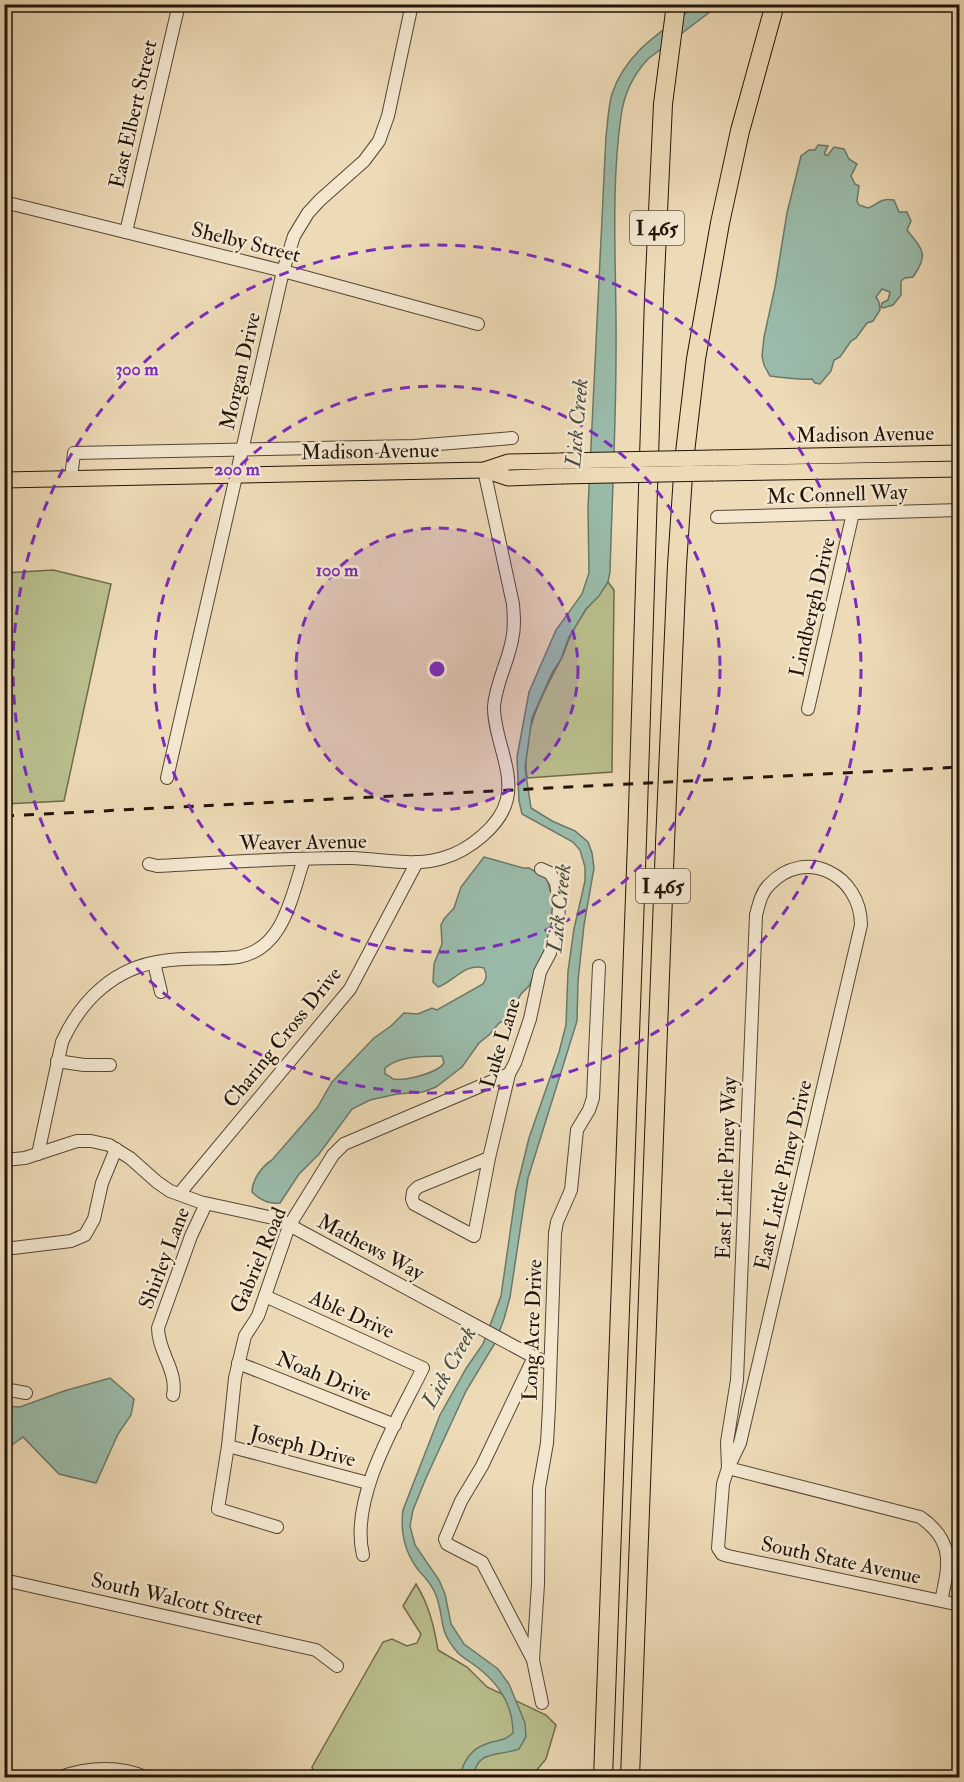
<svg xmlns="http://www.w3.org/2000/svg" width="964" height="1782" viewBox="0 0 964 1782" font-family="'IM FELL Double Pica',serif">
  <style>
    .green { fill: #babf8d; stroke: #6e6a4b; stroke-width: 1.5 }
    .water { fill: #9abbaa; stroke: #6a796a; stroke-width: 1.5; fill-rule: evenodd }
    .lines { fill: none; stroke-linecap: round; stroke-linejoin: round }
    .minor-casing { stroke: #554634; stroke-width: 14 }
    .major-casing { stroke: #221509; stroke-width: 17 }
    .highway-casing { stroke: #221509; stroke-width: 20 }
    .minor { stroke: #f3e7d0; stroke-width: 12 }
    .major { stroke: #eddab6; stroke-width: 15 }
    .highway { stroke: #eddab6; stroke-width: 18 }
    .rail { stroke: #221509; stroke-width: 3; stroke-dasharray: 10 10; stroke-linecap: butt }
    .major-bridge-casing { stroke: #221509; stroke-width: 17; stroke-linecap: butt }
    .major-bridge { stroke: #eddab6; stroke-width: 15 }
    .ring { fill: none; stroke: #7b2cbf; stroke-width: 3; stroke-dasharray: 10 8 }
    .labels { text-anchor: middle; stroke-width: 5; stroke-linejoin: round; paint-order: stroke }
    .shield { fill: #f3e7d0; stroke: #615445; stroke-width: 1.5 }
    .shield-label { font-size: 20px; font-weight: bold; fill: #221509 }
    .street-label { font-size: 21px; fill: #221509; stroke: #f3e7d0 }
    .water-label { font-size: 22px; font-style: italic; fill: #4c4f41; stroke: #f3e7d0 }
    .centre { fill: #7b2cbf; stroke: #f3e7d0; stroke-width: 3 }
    .ring-label { font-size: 18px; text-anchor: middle; font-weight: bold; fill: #7b2cbf; stroke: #f3e7d0; stroke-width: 5; stroke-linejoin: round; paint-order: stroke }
  </style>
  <rect width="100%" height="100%" fill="#eddab6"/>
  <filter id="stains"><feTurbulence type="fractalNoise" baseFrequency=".00333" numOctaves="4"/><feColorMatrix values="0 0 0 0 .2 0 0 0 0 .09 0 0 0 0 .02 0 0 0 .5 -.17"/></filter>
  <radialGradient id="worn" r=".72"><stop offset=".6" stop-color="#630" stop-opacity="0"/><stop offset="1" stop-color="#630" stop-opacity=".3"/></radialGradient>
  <g class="green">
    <polygon points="53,570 111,584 64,801 5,804 5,573"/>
    <path d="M 608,582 L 614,590 L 612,772 L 527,778 C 520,736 541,696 560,661 C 564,654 566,646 569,639 C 573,630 579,620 585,611 C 592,601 601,593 608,582 Z"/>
    <path d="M 416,1584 C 429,1605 434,1626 438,1650 L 467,1667 L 487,1687 L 546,1715 L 556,1725 L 546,1759 L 531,1777 L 315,1778 L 312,1767 L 383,1642 L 392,1639 L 407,1646 L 417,1643 L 421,1634 L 403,1606 Z"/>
  </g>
  <g class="water">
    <path d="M 697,5 L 719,5 L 648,59 C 633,75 624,94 621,116 C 610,194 617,275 616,353 C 616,426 612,499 610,572 L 608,582 L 599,596 L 586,609 L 569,637 L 561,659 L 552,673 L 532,718 L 525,768 L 531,808 L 552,821 L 575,831 L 588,842 L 592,853 L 594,868 L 584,925 L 578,981 L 577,1021 L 528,1178 L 510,1297 L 504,1319 L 495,1343 L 466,1391 L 426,1478 L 413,1510 L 410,1526 L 415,1545 L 439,1580 L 445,1594 L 451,1624 L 464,1644 L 498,1669 L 509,1684 L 525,1723 L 526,1737 L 519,1749 C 496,1757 478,1749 473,1777 L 460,1777 C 463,1762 471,1749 486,1744 C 499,1739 501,1743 513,1733 C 513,1705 498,1683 477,1667 C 471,1662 463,1658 458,1653 C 438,1630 445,1623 437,1598 C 434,1588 426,1578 419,1571 C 405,1553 400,1533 403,1510 L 440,1415 L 467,1367 L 483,1344 L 501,1296 L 516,1191 L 529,1138 L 559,1052 L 566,1025 L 568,971 L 574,929 L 585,881 L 585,867 L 580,850 L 573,842 L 522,814 L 519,801 L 517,757 L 529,692 L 556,630 L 582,594 L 589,573 L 588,508 L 606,136 C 608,122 608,107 612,94 C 626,51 663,31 697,5 Z"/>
    <path d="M 818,145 L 828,146 L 825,152 L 825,155 L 828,155 L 834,147 L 844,149 L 849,159 L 857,164 L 851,176 L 855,184 L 859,186 L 857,201 L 859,205 L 868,208 C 879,204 879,198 894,200 L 899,212 L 907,212 L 911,221 L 907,230 C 923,250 929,254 913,277 L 905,278 L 901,281 L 901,295 L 893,305 L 883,308 L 881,307 L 882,303 L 888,300 L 890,292 L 882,289 L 876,297 L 879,302 L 880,310 L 873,321 L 867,323 L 856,338 L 851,341 L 840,357 L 834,360 L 831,371 L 820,384 L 815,383 L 812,379 C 805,380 778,377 770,376 L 764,365 L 762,356 L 764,337 L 775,287 L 787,213 L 801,156 L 809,150 L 815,150 Z"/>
    <path d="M 484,857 L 523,868 L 529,868 L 547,878 L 553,900 L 552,920 L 551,931 L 542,957 L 529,986 L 521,994 L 507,1019 L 499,1023 L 489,1035 L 479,1043 L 462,1067 L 436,1087 L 423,1092 L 397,1094 L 370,1100 L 352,1109 L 319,1154 L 299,1174 L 280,1203 C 269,1204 260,1200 252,1192 C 252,1180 262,1166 272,1160 L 317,1108 L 332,1082 L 374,1038 L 391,1026 L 404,1013 L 418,1014 L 432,1008 L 437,1010 L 483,984 C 487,978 487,975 484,968 C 466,962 453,982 438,987 L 433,982 L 434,964 L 442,944 L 441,925 L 444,919 L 454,908 L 461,887 ZM 442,1056 L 444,1063 C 438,1073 405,1081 393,1079 C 392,1078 386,1074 385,1074 L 385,1068 C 401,1055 423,1057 442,1056 Z"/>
    <polygon points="110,1378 134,1399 131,1415 118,1434 96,1483 59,1474 23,1437 5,1450 5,1406 20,1407 64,1391"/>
  </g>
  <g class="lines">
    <g class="minor-casing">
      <g id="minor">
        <polyline points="4,202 283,271 478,324"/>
        <polyline points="126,232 179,4"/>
        <polyline points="71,478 74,453 414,446 512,438"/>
        <polyline points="717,517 960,510"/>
        <polyline points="808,709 853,513"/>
        <polyline points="167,778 283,271 294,236 308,213 320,200 364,161 379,141 388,116 412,4"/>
        <path d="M 149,864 L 157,866 C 222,863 288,857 352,858 C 382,859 414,867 443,858 C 468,851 501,826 507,799 C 514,770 493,735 494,706 C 496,683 508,662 512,640 C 515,628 514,616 513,604 L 484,470"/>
        <polyline points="154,963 161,992"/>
        <polyline points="57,1061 84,1065 110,1065"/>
        <path d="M 38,1154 L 62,1042 C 81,1000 115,967 163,961 C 187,957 213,960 238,957 C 284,949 291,897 304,859"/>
        <polyline points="489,1158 418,1187 413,1192 412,1199 414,1204 474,1236 489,1158 509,1074 515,1063 530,1019 540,972 550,953 558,924 559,903 556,883 550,873 541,869"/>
        <polyline points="4,1160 25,1158 77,1141 91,1141 109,1145 130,1158 157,1182 170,1191 200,1202 278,1219 534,1357 550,1364"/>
        <polyline points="179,1194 350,989 417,862"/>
        <polyline points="13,1248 71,1241 85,1235 94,1219 102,1183 116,1149"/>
        <path d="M 265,1296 L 423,1368 C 398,1419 349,1497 363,1555"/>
        <polyline points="238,1363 395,1425"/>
        <polyline points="4,1389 26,1393"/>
        <path d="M 173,1395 C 178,1371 158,1352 158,1328 L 191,1236 L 206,1204"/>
        <polyline points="228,1446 368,1483"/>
        <polyline points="277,1527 218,1509 228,1446 235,1378 245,1336 258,1316 289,1226 333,1155 344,1144 509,1074"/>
        <polyline points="4,1580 316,1650 337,1666"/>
        <path d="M 941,1601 C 949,1565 955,1541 920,1517 L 728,1468 L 740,1443 L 861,925 C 861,875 805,846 769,885 C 761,893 759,904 756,915 L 737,1380 L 727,1442 L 728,1468 L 723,1484 L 718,1548 L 722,1554 L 728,1556 L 960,1605"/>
        <polyline points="532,1658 482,1562 447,1544 445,1539 461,1501 482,1466 534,1357"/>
        <polyline points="542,1703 533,1660 538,1584 539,1488 547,1443 549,1407 555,1233 557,1222 571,1190 577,1130 589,1110 593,1098 599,966"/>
        <path d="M 57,1778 C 88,1767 118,1765 148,1778"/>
      </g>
    </g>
    <g class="major-casing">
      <g id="major">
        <polyline points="713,458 960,453"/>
        <polyline points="484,470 508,478 561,476"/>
        <polyline points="713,473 960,469"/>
        <polyline points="4,480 484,470 508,462 561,461"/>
      </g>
    </g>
    <g class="highway-casing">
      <g id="highway">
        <polyline points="603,1778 637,841 654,298 663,104 676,4"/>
        <polyline points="630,1778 665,843 677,565 684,461 696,359 720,223 740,131 775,4"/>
      </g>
    </g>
    <use href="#minor" class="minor"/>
    <use href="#major" class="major"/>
    <use href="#highway" class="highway"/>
    <polyline class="rail" points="4,816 960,767"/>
    <g class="major-bridge-casing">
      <g id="major-bridge">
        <polyline points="561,461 713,458"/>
        <polyline points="561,476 713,473"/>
      </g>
    </g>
    <use href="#major-bridge" class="major-bridge"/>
  </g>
  <circle cx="437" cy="669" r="141" fill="#7b2cbf" fill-opacity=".12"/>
  <g class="ring">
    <circle cx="437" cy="669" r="141"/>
    <circle cx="437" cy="669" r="283"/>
    <circle cx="437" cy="669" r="424"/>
  </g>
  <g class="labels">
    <g class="shield">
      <rect x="630" y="211" width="54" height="34" rx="4.5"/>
      <rect x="636" y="869" width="54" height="34" rx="4.5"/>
    </g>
    <g class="shield-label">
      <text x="657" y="235">I 465</text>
      <text x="663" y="893">I 465</text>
    </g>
    <g class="street-label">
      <text transform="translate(133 114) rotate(-77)" y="7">East Elbert Street</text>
      <text transform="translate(246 242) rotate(14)" y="7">Shelby Street</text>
      <text transform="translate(240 371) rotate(-77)" y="7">Morgan Drive</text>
      <text transform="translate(865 434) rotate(-1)" y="7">Madison Avenue</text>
      <text transform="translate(370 451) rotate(-1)" y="7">Madison Avenue</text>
      <text transform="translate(837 494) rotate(-2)" y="7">Mc Connell Way</text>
      <text transform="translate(812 607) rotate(-77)" y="7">Lindbergh Drive</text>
      <text transform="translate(303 842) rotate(-1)" y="7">Weaver Avenue</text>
      <text transform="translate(282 1037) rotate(-51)" y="7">Charing Cross Drive</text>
      <text transform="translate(500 1043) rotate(-73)" y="7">Luke Lane</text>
      <text transform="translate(726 1168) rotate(-88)" y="7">East Little Piney Way</text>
      <text transform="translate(783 1175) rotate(-77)" y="7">East Little Piney Drive</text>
      <text transform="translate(371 1247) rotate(28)" y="7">Mathews Way</text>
      <text transform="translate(164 1258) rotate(-69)" y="7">Shirley Lane</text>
      <text transform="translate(258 1260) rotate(-67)" y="7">Gabriel Road</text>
      <text transform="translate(352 1314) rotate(24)" y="7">Able Drive</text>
      <text transform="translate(532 1330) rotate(-88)" y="7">Long Acre Drive</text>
      <text transform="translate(324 1376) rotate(22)" y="7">Noah Drive</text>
      <text transform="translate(303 1446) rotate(15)" y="7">Joseph Drive</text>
      <text transform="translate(841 1560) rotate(12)" y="7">South State Avenue</text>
      <text transform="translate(177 1599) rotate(13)" y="7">South Walcott Street</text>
    </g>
    <g class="water-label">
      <text transform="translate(576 423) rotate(-85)" y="8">Lick Creek</text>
      <text transform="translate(558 908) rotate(-84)" y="8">Lick Creek</text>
      <text transform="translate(448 1367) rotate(-61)" y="8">Lick Creek</text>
    </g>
  </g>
  <circle cx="437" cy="669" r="9" class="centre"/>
  <g class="ring-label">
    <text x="137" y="375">300 m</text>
    <text x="237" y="475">200 m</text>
    <text x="337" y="576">100 m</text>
  </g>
  <rect width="964" height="1782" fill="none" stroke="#eddab6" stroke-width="24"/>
  <rect x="6" y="6" width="952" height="1770" fill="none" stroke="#221509" stroke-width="3"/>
  <rect x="12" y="12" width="940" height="1758" fill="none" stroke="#221509" stroke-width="1.5"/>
  <rect width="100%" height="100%" filter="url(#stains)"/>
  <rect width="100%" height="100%" fill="url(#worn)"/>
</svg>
